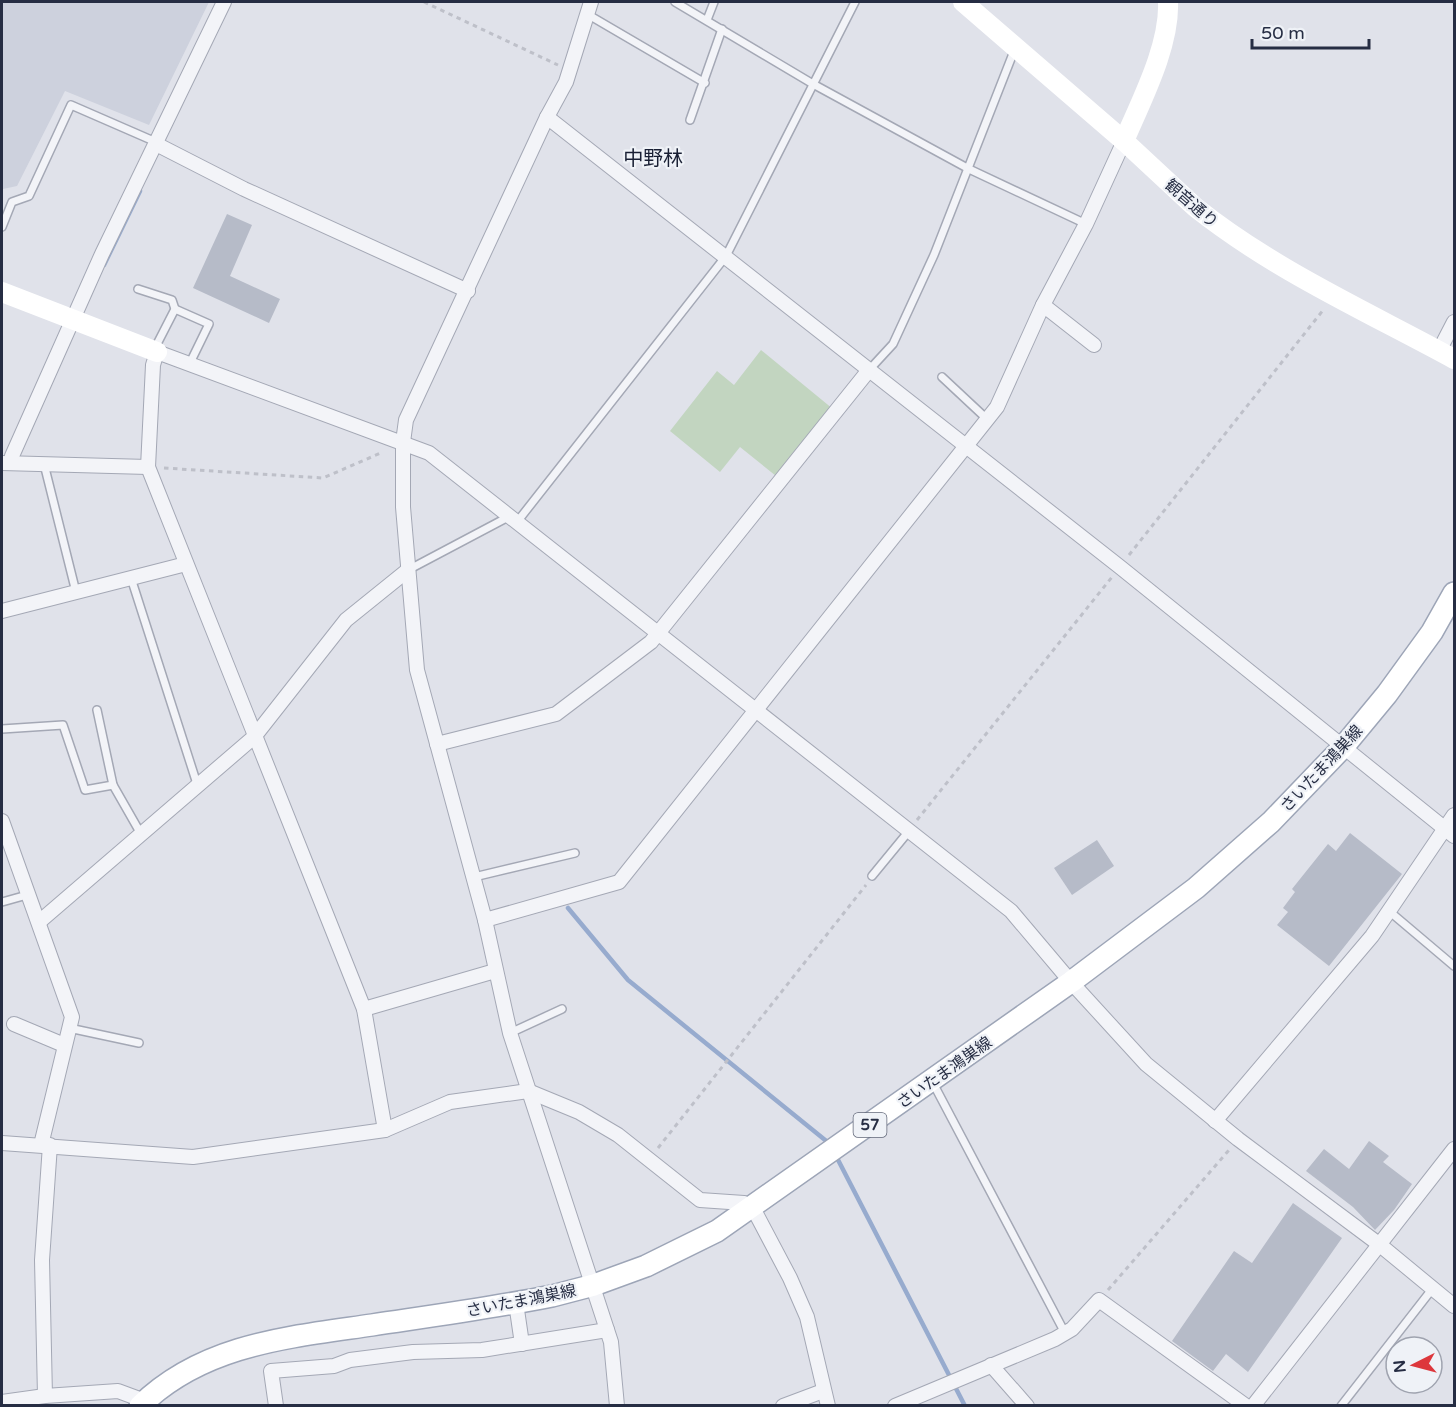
<svg xmlns="http://www.w3.org/2000/svg" width="1456" height="1407" viewBox="0 0 1456 1407" font-family="'Varela Round','Noto Sans JP',sans-serif">
  <style>
    .built { fill: #cdd1dd }
    .green { fill: #c2d5c0 }
    .lines { fill: none; stroke-linecap: round; stroke-linejoin: round }
    .stream { stroke: #97abce; stroke-width: 4.5 }
    .building { fill: #b6bbc8 }
    .lane-casing { stroke: #a4a8b5; stroke-width: 10 }
    .street-casing { stroke: #a4a8b5; stroke-width: 16 }
    .primary-casing { stroke: #9da5b7; stroke-width: 24 }
    .path { stroke: #bec0c9; stroke-width: 3; stroke-dasharray: 4.5 4.5; stroke-linecap: butt }
    .lane { stroke: #f3f4f8; stroke-width: 7 }
    .street { stroke: #f3f4f8; stroke-width: 14 }
    .secondary { stroke: #fff; stroke-width: 20 }
    .primary { stroke: #fff; stroke-width: 21 }
    .labels { text-anchor: middle; stroke-width: 4.5; stroke-linejoin: round; paint-order: stroke }
    .shield { fill: #eff2f7; stroke: #626879; stroke-width: 1.5 }
    .shield-label { font-size: 15px; font-weight: bold; fill: #262d43 }
    .street-label { font-size: 16px; fill: #262d43; stroke: #eff2f7 }
    .quarter-label { font-size: 20px; fill: #191f34; stroke: #eff2f7 }
  </style>
  <rect width="100%" height="100%" fill="#e0e2ea"/>
  <polygon class="built" points="2,2 209,2 149,125 65,91 17,186 3,189 2,192"/>
  <polygon class="green" points="761,350 833,409 776,476 740,447 720,472 670,431 717,371 734,385"/>
  <g class="lines">
    <g class="stream">
      <polyline points="104,265 140,191"/>
      <polyline points="568,908 628,980 830,1144"/>
      <polyline points="835,1154 965,1406"/>
    </g>
  </g>
  <g class="building">
    <polygon points="227,214 252,225 230,276 280,299 269,323 193,288"/>
    <polygon points="1350,833 1402,874 1329,966 1277,925 1288,912 1283,908 1295,892 1292,889 1328,844 1336,851"/>
    <polygon points="1097,840 1114,866 1072,895 1054,868"/>
    <polygon points="1369,1141 1389,1156 1383,1162 1412,1184 1394,1210 1375,1230 1353,1207 1306,1171 1324,1149 1349,1169"/>
    <polygon points="1293,1203 1342,1238 1248,1372 1226,1354 1213,1371 1172,1341 1234,1251 1252,1263"/>
  </g>
  <g class="lines">
    <g class="lane-casing">
      <g id="lane">
        <polyline points="675,2 813,84 969,169 1086,224"/>
        <polyline points="587,14 705,83"/>
        <polyline points="707,20 714,2"/>
        <polyline points="690,120 722,29"/>
        <polyline points="2,227 12,202 29,196 71,105 156,142"/>
        <polyline points="138,289 172,300 175,309"/>
        <polyline points="155,348 175,309 209,324 189,365"/>
        <polyline points="869,370 893,344 934,255 1014,51"/>
        <polyline points="942,377 988,420"/>
        <polyline points="44,464 76,592"/>
        <polyline points="517,522 726,256 855,2"/>
        <polyline points="408,570 510,516"/>
        <polyline points="131,578 198,787"/>
        <polyline points="97,710 113,785"/>
        <polyline points="2,729 63,725 85,790 113,785 141,834"/>
        <polyline points="872,876 909,831"/>
        <polyline points="474,877 575,853"/>
        <polyline points="2,902 27,895"/>
        <polyline points="1389,911 1454,966"/>
        <polyline points="69,1028 139,1043"/>
        <polyline points="510,1033 562,1009"/>
        <polyline points="933,1083 1065,1333"/>
        <polyline points="1341,1406 1433,1288"/>
      </g>
    </g>
    <g class="street-casing">
      <g id="street">
        <polyline points="591,2 566,82 547,117 406,420 403,442 403,507 417,670 485,920 510,1033 611,1342 617,1406"/>
        <polyline points="547,117 1120,567 1454,836"/>
        <polyline points="156,144 244,189 468,291"/>
        <polyline points="1043,305 1094,345"/>
        <polyline points="1439,351 1454,322"/>
        <polyline points="2,463 148,467"/>
        <polyline points="11,463 12,456 102,254 224,2"/>
        <polyline points="2,611 186,564"/>
        <polyline points="437,744 556,714 651,642 869,370"/>
        <polyline points="2,821 72,1017 41,1145"/>
        <polyline points="485,920 619,882 997,407 1043,305 1086,224 1124,141"/>
        <polyline points="39,922 254,737 346,620 408,570"/>
        <polyline points="364,1009 495,971"/>
        <polyline points="14,1024 64,1045"/>
        <polyline points="1215,1121 1372,936 1454,815"/>
        <polyline points="385,1130 364,1009 148,467 153,365 157,352 429,453 1011,911 1071,982 1146,1064 1238,1139 1380,1245 1454,1306"/>
        <polyline points="2,1143 193,1157 385,1130 450,1102 528,1091 579,1112 618,1135 700,1200 744,1203 753,1208 790,1278 807,1317 828,1406"/>
        <polyline points="516,1303 522,1344"/>
        <polyline points="991,1365 1027,1406"/>
        <polyline points="45,1396 42,1260 50,1145"/>
        <polyline points="2,1402 45,1396 118,1391 145,1401"/>
        <polyline points="276,1406 271,1371 334,1366 350,1360 413,1352 482,1350 607,1330"/>
        <polyline points="783,1406 823,1391"/>
        <polyline points="895,1406 1055,1339 1072,1329 1099,1300 1246,1406"/>
        <polyline points="1253,1406 1454,1149"/>
      </g>
    </g>
    <g class="primary-casing">
      <path id="primary" d="M 140,1406 C 203,1344 290,1337 372,1325 C 432,1316 492,1308 552,1296 L 594,1285 L 646,1266 L 717,1231 L 1071,982 L 1196,888 L 1271,822 L 1344,746 L 1387,694 L 1432,632 L 1454,593"/>
    </g>
    <g class="path">
      <polyline points="424,2 558,65"/>
      <polyline points="164,468 323,478 383,452"/>
      <polyline points="1129,555 1324,309"/>
      <polyline points="917,820 1112,577"/>
      <polyline points="658,1148 866,885"/>
      <polyline points="1108,1290 1229,1150"/>
    </g>
    <use href="#lane" class="lane"/>
    <use href="#street" class="street"/>
    <g class="secondary">
      <path d="M 963,2 L 1124,141 L 1195,207 C 1274,270 1366,311 1454,359"/>
      <path d="M 1124,141 C 1141,101 1170,46 1168,2"/>
      <polyline points="2,292 157,352"/>
    </g>
    <use href="#primary" class="primary"/>
  </g>
  <g class="labels">
    <rect class="shield" x="853.5" y="1113" width="33" height="24" rx="4.5"/>
    <g class="shield-label">
      <text x="870" y="1130">57</text>
    </g>
    <g class="street-label">
      <text transform="translate(1192 203) rotate(41)" y="6">観音通り</text>
      <text transform="translate(1321 768) rotate(-47)" y="6">さいたま鴻巣線</text>
      <text transform="translate(944 1072) rotate(-35)" y="6">さいたま鴻巣線</text>
      <text transform="translate(521 1300) rotate(-11)" y="6">さいたま鴻巣線</text>
    </g>
    <g class="quarter-label">
      <text x="653" y="165">中野林</text>
    </g>
  </g>
  <rect width="1456" height="1407" fill="none" stroke="#262d43" stroke-width="6"/>
  <g transform="translate(1414 1365) rotate(264)"><circle r="28" fill="#eff2f7" stroke="#9fa3af" stroke-width="1.5"/>
  <path d="M0-4.5L10 22L0 15L-10 22Z" fill="#dd373c"/>
  <text y="-9" font-size="16" font-weight="bold" text-anchor="middle" fill="#262d43">N</text>
  </g>
  <path d="M1252 39v9h117v-9" fill="none" stroke="#262d43" stroke-width="3"/>
  <text x="1261" y="39" font-size="18" fill="#262d43" stroke="#eff2f7" stroke-width="4.5" paint-order="stroke">50 m</text>
</svg>
